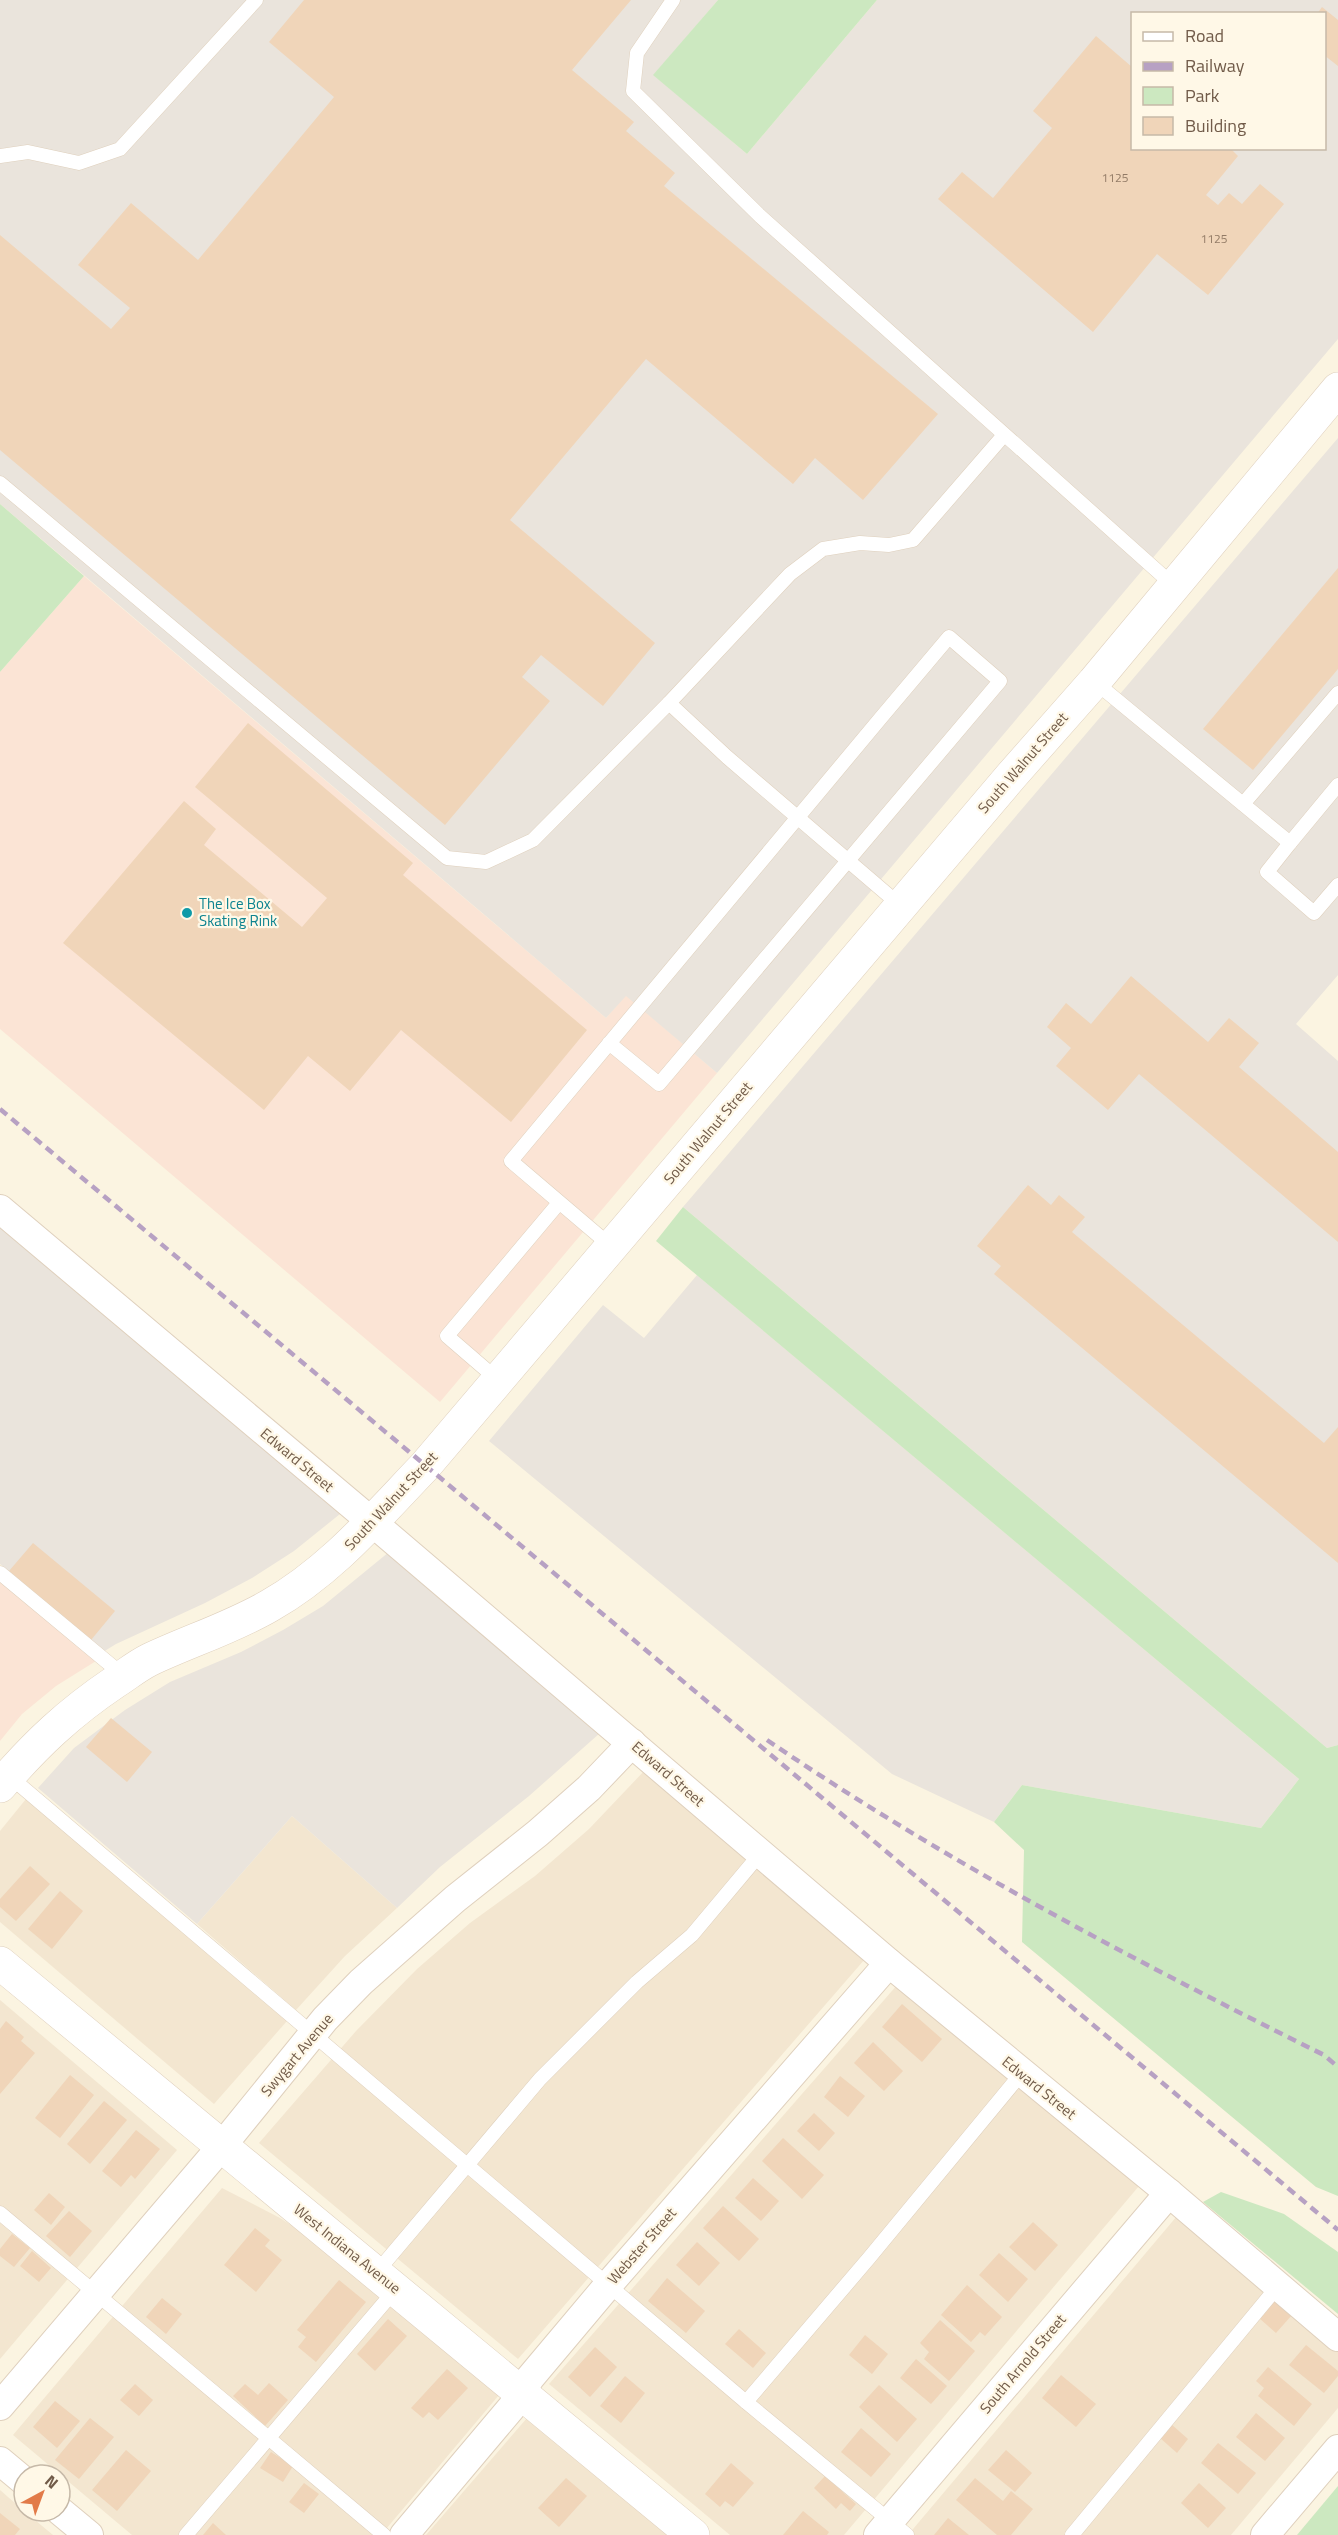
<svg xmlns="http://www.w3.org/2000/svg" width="1338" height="2535" viewBox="0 0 1338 2535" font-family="'Titillium Web',sans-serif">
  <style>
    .residential { fill: #f3e6d0 }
    .commercial { fill: #fbe4d5 }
    .industrial { fill: #eae4dc; fill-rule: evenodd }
    .green { fill: #cce8c0 }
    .building { fill: #f0d5b9 }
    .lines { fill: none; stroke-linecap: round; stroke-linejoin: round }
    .service-casing { stroke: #dfd0bd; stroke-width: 15 }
    .minor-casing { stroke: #dfd0bd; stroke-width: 30 }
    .tertiary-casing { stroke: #dfd0bd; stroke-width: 34 }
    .service { stroke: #fff; stroke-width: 14 }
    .minor { stroke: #fff; stroke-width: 28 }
    .tertiary { stroke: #fff; stroke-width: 33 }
    .rail { stroke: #b7a1c3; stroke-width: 4.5; stroke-dasharray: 9 6; stroke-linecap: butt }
    .culture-dot { fill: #0f9aa8; stroke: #fff8e7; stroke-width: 2 }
    .labels { text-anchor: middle; stroke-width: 4.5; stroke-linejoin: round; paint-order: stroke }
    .number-label { font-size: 12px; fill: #917a65 }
    .street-label { font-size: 15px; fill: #715b49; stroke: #fff8e7 }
    .culture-label { font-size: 15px; fill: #0d838f; stroke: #fff8e7; text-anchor: start }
  </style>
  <rect width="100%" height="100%" fill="#fbf4e1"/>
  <g class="residential">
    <polygon points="646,1769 865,1959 518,2359 259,2143 356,2031 417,1969 470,1923 535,1876 589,1829"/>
    <polygon points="26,1799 287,2021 214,2104 0,1922 0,1831"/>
    <polygon points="292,1816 397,1908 345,1956 296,2010 197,1924"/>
    <polygon points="898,1984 1139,2186 844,2535 730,2535 549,2384"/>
    <polygon points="0,2000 177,2150 0,2359"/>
    <polygon points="222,2188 280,2218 311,2238 499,2395 381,2535 132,2535 13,2435"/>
    <polygon points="1177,2216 1338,2352 1338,2408 1231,2535 908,2535"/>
    <polygon points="527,2418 667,2535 426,2535"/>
    <polygon points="0,2490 24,2511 53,2535 0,2535"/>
  </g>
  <g class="commercial">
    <polygon points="84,576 606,1018 626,995 717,1073 440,1402 0,1029 0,672"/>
    <polygon points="0,1580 96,1661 56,1686 22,1714 0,1741"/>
  </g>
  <g class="industrial">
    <path d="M 0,0 L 718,0 L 654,75 L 747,154 L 877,0 L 1338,0 L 1338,339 L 717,1073 L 626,996 L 606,1018 L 0,504 ZM 1132,14 L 1324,14 L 1324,148 L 1132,148 Z"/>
    <polygon points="1338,438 1338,975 1296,1024 1338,1061 1338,1745 1327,1748 683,1207"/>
    <polygon points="0,1225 340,1514 294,1551 252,1578 205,1603 116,1644 103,1652 0,1564"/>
    <polygon points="697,1275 1299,1779 1261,1828 1022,1785 994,1822 892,1774 489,1441 603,1305 644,1338"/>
    <polygon points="389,1552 600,1733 529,1796 440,1867 397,1908 292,1816 197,1924 38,1788 74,1748 125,1710 170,1682 241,1652 283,1630 323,1606"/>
  </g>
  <g class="green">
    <polygon points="718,0 877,0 747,154 653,75"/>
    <polygon points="0,504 84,576 0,672"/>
    <polygon points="683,1207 1327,1748 1338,1745 1338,2196 1316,2187 1022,1942 1024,1850 994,1822 1022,1785 1261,1828 1299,1779 656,1241"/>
    <polygon points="1221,2192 1284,2214 1338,2252 1338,2314 1203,2202"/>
    <polygon points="1338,2486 1338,2535 1297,2535"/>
  </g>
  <g class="building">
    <polygon points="304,0 631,0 572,70 634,122 626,131 675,173 664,186 938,414 863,500 815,458 793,484 646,359 510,520 655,643 603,706 541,655 522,677 550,701 445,825 0,450 0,235 111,329 130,308 78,265 131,203 198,260 334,97 269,42"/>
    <polygon points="1322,7 1338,20 1338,66 1324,55 1324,14 1317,14"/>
    <polygon points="1096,36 1132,67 1132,148 1230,148 1238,156 1206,195 1218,205 1229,193 1242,204 1260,184 1284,204 1208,295 1157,254 1093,332 938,199 962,172 993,198 1052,128 1033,111"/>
    <polygon points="1338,568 1338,669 1253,770 1203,729"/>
    <polygon points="248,723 413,863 403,875 587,1030 511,1122 401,1030 350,1091 308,1056 264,1110 63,943 184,801 216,829 204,845 302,927 327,898 195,787"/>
    <polygon points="1131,976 1208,1042 1229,1018 1259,1043 1239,1067 1338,1152 1338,1242 1139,1074 1108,1110 1056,1066 1071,1048 1047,1027 1066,1003 1091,1024"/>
    <polygon points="1028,1185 1051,1205 1059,1195 1085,1217 1072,1232 1324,1443 1338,1427 1338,1563 994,1274 1001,1266 977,1246"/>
    <polygon points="33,1543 115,1611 91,1640 9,1571"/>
    <polygon points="111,1718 152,1752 127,1782 86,1747"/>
    <polygon points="30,1866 50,1884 16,1921 0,1907 0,1899"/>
    <polygon points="60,1891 83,1911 52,1949 28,1929"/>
    <polygon points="902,2004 942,2039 922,2062 882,2027"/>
    <polygon points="6,2021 24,2037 21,2041 35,2053 0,2094 0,2029"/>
    <polygon points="873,2042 903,2071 884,2091 854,2063"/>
    <polygon points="70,2075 94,2095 60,2138 35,2118"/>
    <polygon points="840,2076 865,2096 848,2117 824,2097"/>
    <polygon points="104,2101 127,2120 90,2164 67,2144"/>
    <polygon points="814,2113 835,2133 819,2151 797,2131"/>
    <polygon points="136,2130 160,2149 135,2179 131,2175 121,2187 102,2171"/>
    <polygon points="783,2138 824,2175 802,2199 762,2161"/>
    <polygon points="753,2178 779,2201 761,2221 735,2198"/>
    <polygon points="49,2193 65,2207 51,2225 34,2210"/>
    <polygon points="723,2206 759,2239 739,2261 703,2228"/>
    <polygon points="69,2211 92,2231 70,2257 46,2236"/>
    <polygon points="1033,2222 1058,2245 1035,2271 1009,2247"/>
    <polygon points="255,2228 270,2240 265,2246 282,2260 256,2292 224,2265"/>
    <polygon points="12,2234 30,2248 14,2267 0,2256 0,2249"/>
    <polygon points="697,2242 720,2263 699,2286 676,2265"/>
    <polygon points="32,2251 51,2268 39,2282 20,2266"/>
    <polygon points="999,2253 1028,2279 1008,2302 979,2275"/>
    <polygon points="667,2278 705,2311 686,2333 648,2301"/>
    <polygon points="339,2280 366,2302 316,2362 298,2347 306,2337 297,2330"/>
    <polygon points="967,2285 1002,2317 985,2336 980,2332 971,2342 941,2315"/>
    <polygon points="162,2298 182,2314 166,2334 146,2317"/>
    <polygon points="1276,2300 1292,2315 1276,2333 1259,2318"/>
    <polygon points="388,2319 407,2336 375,2371 357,2354"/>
    <polygon points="940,2320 975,2351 949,2381 924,2359 929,2352 920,2343"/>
    <polygon points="739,2329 766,2353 753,2368 725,2344"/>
    <polygon points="865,2335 888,2354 872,2374 849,2355"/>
    <polygon points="1306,2345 1338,2371 1338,2376 1324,2393 1289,2365"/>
    <polygon points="595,2347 617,2367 590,2397 568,2377"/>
    <polygon points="916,2359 947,2386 931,2404 900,2378"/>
    <polygon points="1268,2367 1312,2404 1294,2426 1258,2396 1264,2388 1256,2381"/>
    <polygon points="447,2369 468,2388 438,2420 429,2412 423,2418 411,2408"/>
    <polygon points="1061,2375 1096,2404 1076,2427 1042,2398"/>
    <polygon points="625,2376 645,2393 621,2423 600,2406"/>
    <polygon points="269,2383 288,2400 265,2426 233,2396 245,2384 258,2395"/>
    <polygon points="135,2384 153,2400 139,2416 120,2400"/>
    <polygon points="879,2385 917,2419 897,2442 859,2407"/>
    <polygon points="55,2401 80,2421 57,2448 33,2427"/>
    <polygon points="1256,2413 1285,2438 1265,2461 1236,2437"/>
    <polygon points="90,2418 114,2437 79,2479 55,2460"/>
    <polygon points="1171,2424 1188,2439 1177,2453 1160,2438"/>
    <polygon points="861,2428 891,2454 871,2477 841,2452"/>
    <polygon points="1218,2443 1256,2473 1238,2494 1201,2463"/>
    <polygon points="126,2450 151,2471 117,2511 92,2490"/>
    <polygon points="1006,2450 1032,2473 1015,2492 988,2470"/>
    <polygon points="271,2452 293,2466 283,2482 260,2468"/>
    <polygon points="731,2463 754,2483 733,2507 725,2501 720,2507 705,2494"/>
    <polygon points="825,2476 856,2504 850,2511 841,2503 836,2509 814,2488"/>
    <polygon points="566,2478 587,2496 559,2527 538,2508"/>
    <polygon points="975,2478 1003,2501 1011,2491 1033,2509 1011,2535 997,2535 956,2500"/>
    <polygon points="304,2483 319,2494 304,2513 289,2502"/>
    <polygon points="1199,2483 1226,2508 1208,2528 1181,2503"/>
    <polygon points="803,2511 829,2532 827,2535 783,2535"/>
    <polygon points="0,2513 20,2529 15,2535 0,2535"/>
    <polygon points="948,2518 969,2535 934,2535"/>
    <polygon points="213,2523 226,2535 203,2535"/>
  </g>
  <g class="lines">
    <g class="service-casing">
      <g id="service">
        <polyline points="673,0 637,53 633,91 760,216 1173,585"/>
        <polyline points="0,156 28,152 79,163 120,149 256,0"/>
        <polyline points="0,483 447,858 486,862 533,840 669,703 727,757 901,906"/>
        <polyline points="1095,682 1290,843 1338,785"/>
        <polyline points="669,703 790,574 823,549 860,543 889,545 913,540 1004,435"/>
        <polyline points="1243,804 1338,693"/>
        <polyline points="1290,843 1267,872 1314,913 1338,885"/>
        <path d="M 609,1043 L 659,1084 L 1000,681 L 949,637 C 802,811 656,986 511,1161 L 612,1247"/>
        <polyline points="498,1380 447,1336 558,1204"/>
        <polyline points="0,1573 124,1676"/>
        <polyline points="8,1775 746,2402 907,2535"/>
        <polyline points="0,2213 384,2535"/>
        <polyline points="376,2273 540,2079 637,1982 692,1935 760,1854"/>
        <polyline points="746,2402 869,2258 1021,2074"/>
        <polyline points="186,2535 396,2289"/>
        <polyline points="1072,2535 1278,2286"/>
      </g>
    </g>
    <g class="minor-casing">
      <g id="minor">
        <polyline points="0,1209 372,1522 889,1963 1169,2193 1338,2337"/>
        <polyline points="0,2406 221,2147 325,2019 361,1982 455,1899 538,1833 589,1788 632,1743"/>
        <polyline points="0,2461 24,2481"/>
        <polyline points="60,2511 89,2535"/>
        <polyline points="404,2535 512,2407 530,2378 609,2284 889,1963"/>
        <polyline points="878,2535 1169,2193"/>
        <polyline points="1265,2535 1338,2449"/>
      </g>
    </g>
    <g class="tertiary-casing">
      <g id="tertiary">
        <path d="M 0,1786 C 36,1744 69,1713 115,1682 C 126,1675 137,1666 149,1660 C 189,1641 231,1628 269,1606 C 331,1571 376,1517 425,1466 L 1012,775 L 1094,682 L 1338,389"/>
        <polyline points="0,1963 693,2535"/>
      </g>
    </g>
    <use href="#service" class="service"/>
    <use href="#minor" class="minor"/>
    <use href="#tertiary" class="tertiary"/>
    <g class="rail">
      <polyline points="0,1109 1338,2230"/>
      <path d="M 767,1740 C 943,1860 1133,1960 1324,2055 L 1338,2067"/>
    </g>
  </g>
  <circle class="culture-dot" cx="187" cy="913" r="6"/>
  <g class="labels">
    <g class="number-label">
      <text x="1115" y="182">1125</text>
      <text x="1214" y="243">1125</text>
    </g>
    <g class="street-label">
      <text transform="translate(1023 763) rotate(-49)" y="5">South Walnut Street</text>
      <text transform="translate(708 1133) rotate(-50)" y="5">South Walnut Street</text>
      <text transform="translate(297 1460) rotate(40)" y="5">Edward Street</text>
      <text transform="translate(391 1501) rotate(-47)" y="5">South Walnut Street</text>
      <text transform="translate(668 1774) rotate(41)" y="5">Edward Street</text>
      <text transform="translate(297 2055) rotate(-50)" y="5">Swygart Avenue</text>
      <text transform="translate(1039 2088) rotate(39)" y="5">Edward Street</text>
      <text transform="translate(642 2246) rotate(-49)" y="5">Webster Street</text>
      <text transform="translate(347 2249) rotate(39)" y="5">West Indiana Avenue</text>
      <text transform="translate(1023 2364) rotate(-50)" y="5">South Arnold Street</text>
    </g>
    <g class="culture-label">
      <text x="199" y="909">The Ice Box<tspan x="199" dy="17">Skating Rink</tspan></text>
    </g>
  </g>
  <rect x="1131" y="12" width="195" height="138" fill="#fff8e7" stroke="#c6b9a8" stroke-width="1.5"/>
  <rect x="1143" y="32" width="30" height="9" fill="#ffffff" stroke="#c6b9a8" stroke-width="1.5"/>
  <text x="1185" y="42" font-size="18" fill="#715b49">Road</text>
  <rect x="1143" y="62" width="30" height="9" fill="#b7a1c3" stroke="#c6b9a8" stroke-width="1.5"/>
  <text x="1185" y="72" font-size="18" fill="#715b49">Railway</text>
  <rect x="1143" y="87" width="30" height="18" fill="#cce8c0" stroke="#c6b9a8" stroke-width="1.5"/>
  <text x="1185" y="102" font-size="18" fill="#715b49">Park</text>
  <rect x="1143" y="117" width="30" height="18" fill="#f0d5b9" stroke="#c6b9a8" stroke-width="1.5"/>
  <text x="1185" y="132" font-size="18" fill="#715b49">Building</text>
  <g transform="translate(42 2493) rotate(41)"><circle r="28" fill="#fff8e7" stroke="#c6b9a8" stroke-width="1.5"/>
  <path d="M0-4.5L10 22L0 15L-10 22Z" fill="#e27b49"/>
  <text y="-9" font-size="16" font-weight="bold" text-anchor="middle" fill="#715b49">N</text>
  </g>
</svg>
